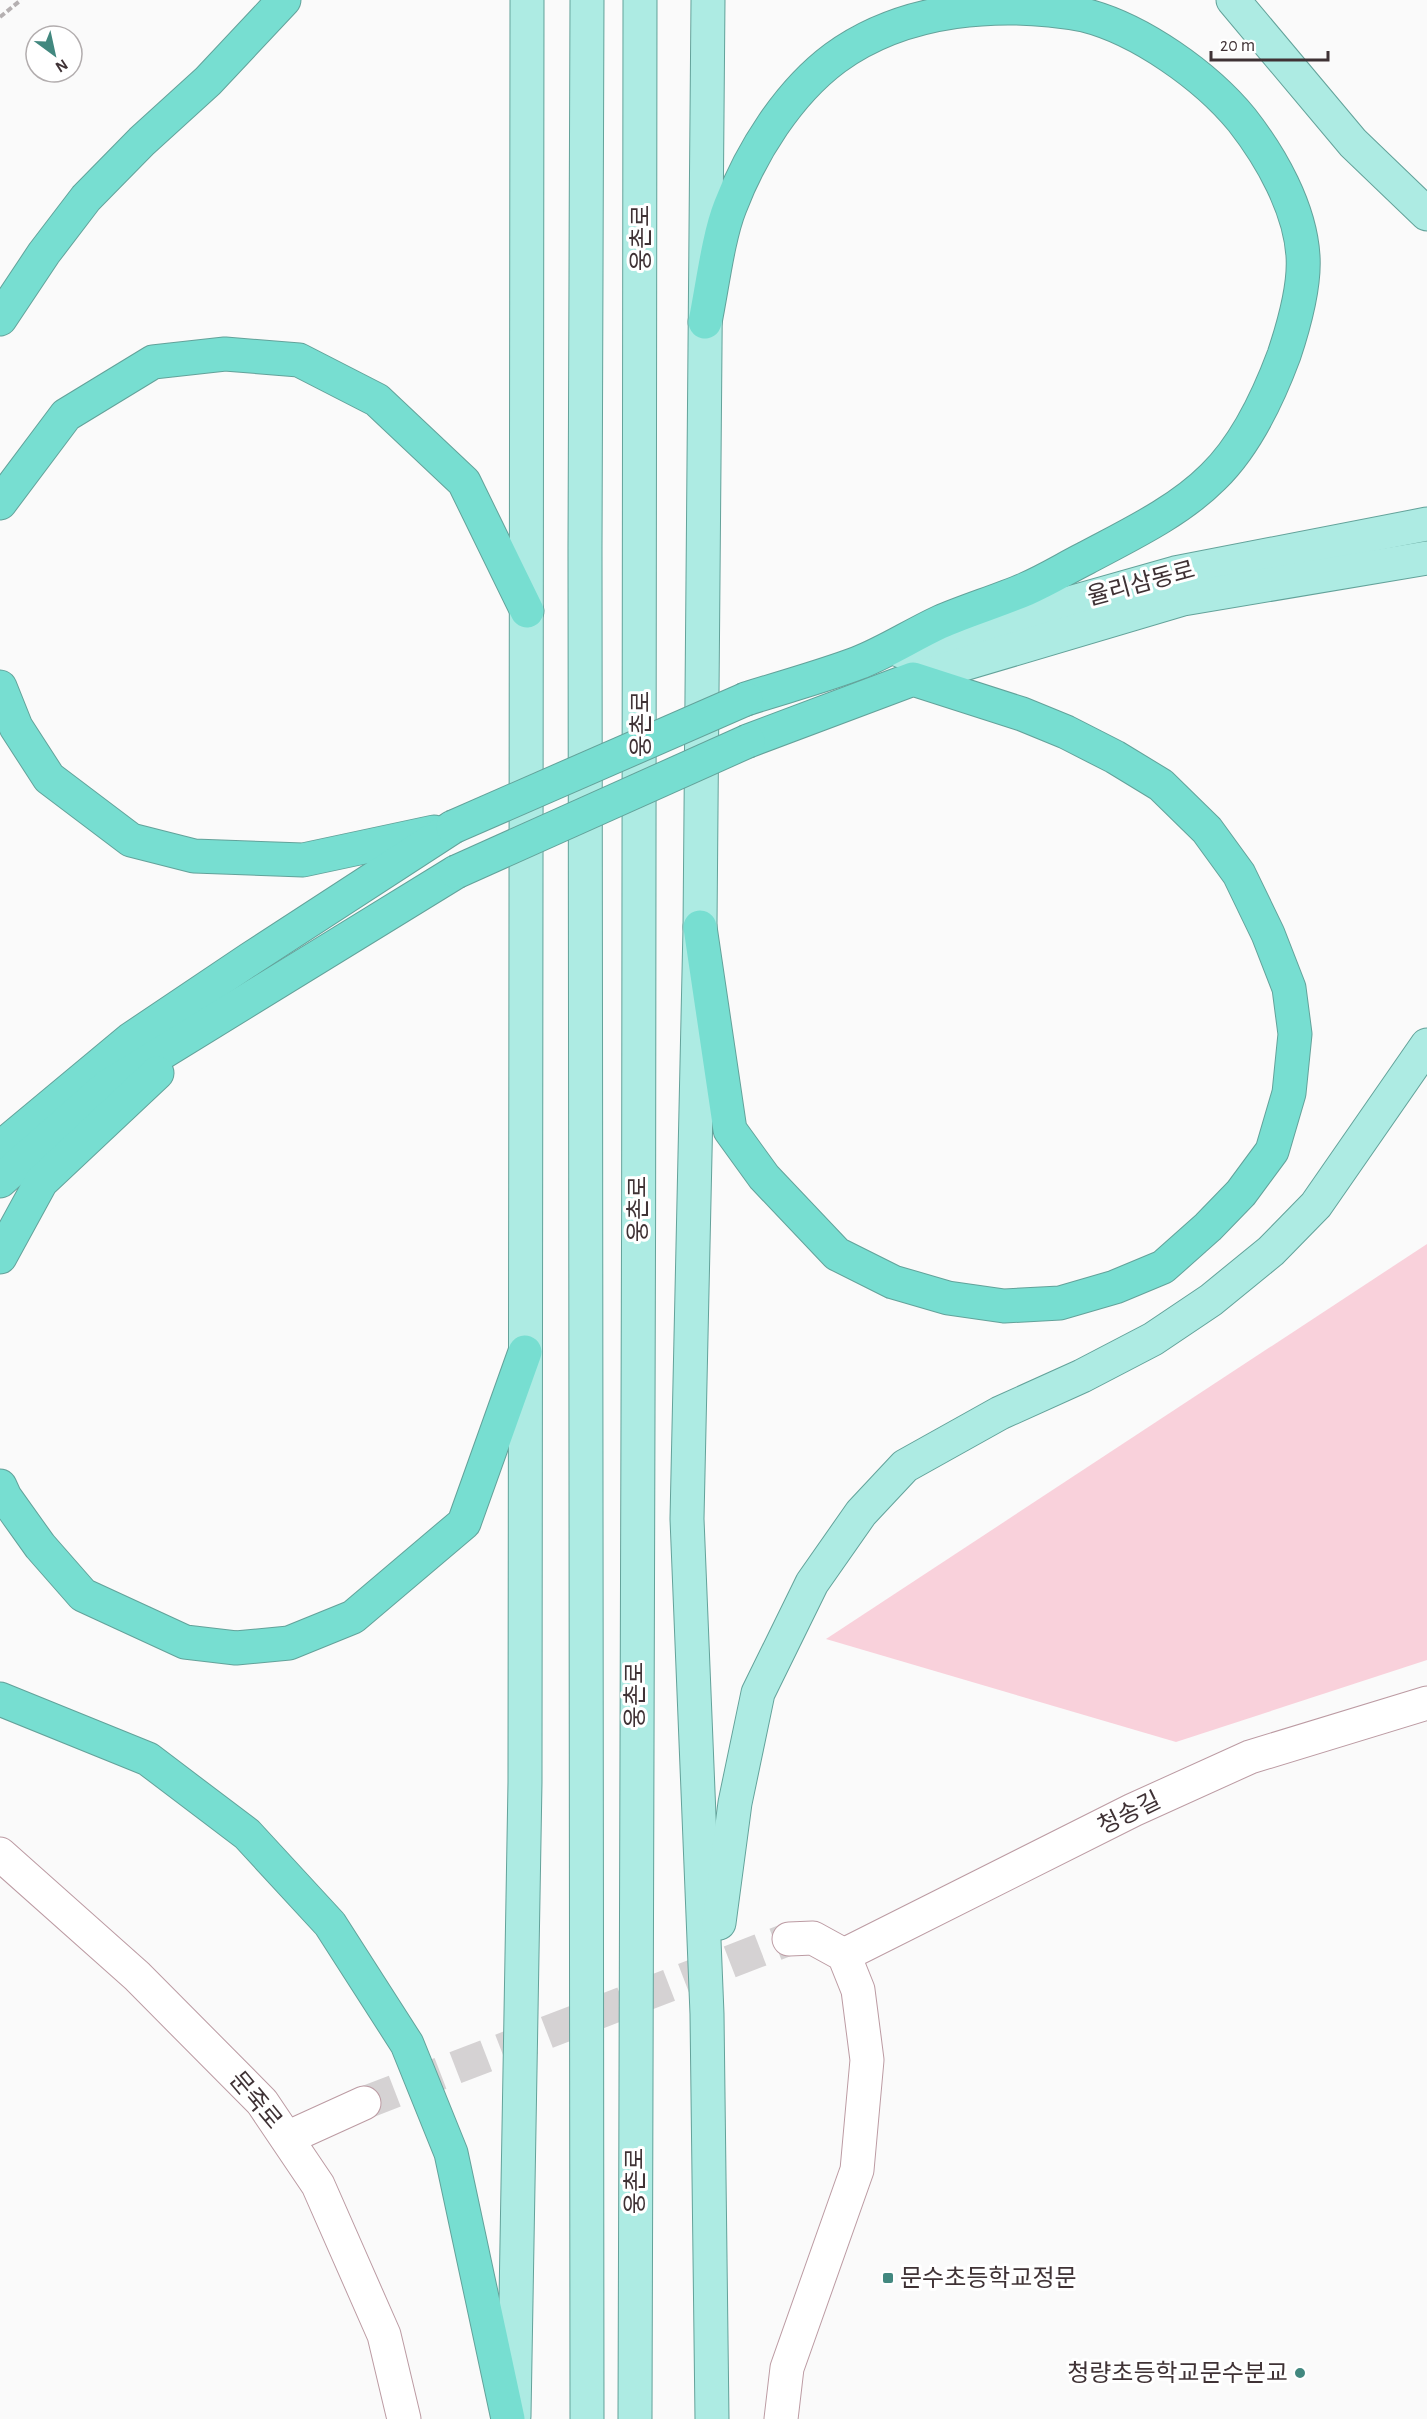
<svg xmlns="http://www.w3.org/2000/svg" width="1427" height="2419" viewBox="0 0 1427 2419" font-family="'Alegreya Sans','Noto Sans KR',sans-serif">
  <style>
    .green { fill: #f9d1db }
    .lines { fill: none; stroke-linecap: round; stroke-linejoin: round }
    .minor-tunnel { stroke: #d5d2d3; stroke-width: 33; stroke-dasharray: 33 16; stroke-linecap: butt }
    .minor-casing { stroke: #bc9ba3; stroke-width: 35 }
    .major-casing { stroke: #63a29a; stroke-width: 35 }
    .highway-casing { stroke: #63a29a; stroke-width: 35 }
    .path { stroke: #b5b0b1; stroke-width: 4; stroke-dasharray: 6 3; stroke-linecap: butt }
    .minor { stroke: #fff; stroke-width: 33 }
    .major { stroke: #adebe3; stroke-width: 33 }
    .highway { stroke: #77ded1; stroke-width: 33 }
    .highway-bridge-casing { stroke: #63a29a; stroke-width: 35; stroke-linecap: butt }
    .highway-bridge { stroke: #77ded1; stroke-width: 33 }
    .poi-dot { fill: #42887f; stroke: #fff; stroke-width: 2 }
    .labels { text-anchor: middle; stroke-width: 6; stroke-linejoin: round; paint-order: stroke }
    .street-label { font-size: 24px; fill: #3f3235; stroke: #fff }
    .poi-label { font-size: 24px; fill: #3f3235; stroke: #fff; text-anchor: start }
  </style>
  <rect width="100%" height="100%" fill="#fafafa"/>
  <polygon class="green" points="1427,1244 1427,1660 1176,1742 826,1639"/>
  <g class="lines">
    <polyline class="minor-tunnel" points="364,2103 789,1939"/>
    <g class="minor-casing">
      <g id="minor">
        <polyline points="0,1854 137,1976 262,2102 318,2185 384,2335 404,2419"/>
        <polyline points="844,1955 1133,1810 1250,1757 1427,1703"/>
        <polyline points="287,2138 364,2103"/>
        <polyline points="781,2419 787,2368 857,2170 867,2060 858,1990 844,1955 813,1938 789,1939"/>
      </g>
    </g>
    <g class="major-casing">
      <g id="major">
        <polyline points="708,0 700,927 687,1519 707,2014 712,2419"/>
        <polyline points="1233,0 1353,143 1427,214"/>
        <polyline points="901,651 1175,573 1427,524"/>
        <polyline points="913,679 1183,599 1427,558"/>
        <polyline points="719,1923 735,1803 758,1693 812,1583 861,1513 905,1466 1000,1413 1082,1376 1153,1339 1211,1300 1271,1251 1316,1205 1427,1045"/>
        <polyline points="514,2416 525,1782 527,0"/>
        <polyline points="587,2419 585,549 587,0"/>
        <path d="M 635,2419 C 634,1613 644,806 640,0"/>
      </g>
    </g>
    <g class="highway-casing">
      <g id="highway">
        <polyline points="0,319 44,253 86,198 142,141 208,81 284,0"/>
        <path d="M 705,322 C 712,288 718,237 730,207 C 751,152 788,93 835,58 C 905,7 1001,0 1084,15 C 1140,29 1206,76 1242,120 C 1271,157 1300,208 1303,256 C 1305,285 1293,328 1284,355 C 1268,398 1246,445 1213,477 C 1178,512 1129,535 1086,558 C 1066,568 1047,580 1026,589 C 998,601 968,610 940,622 C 912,635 886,652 858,663 C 821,677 783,687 746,699"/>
        <polyline points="0,503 66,415 153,362 225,354 299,360 377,400 464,482 527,611"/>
        <polyline points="0,687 16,727 49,778 131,840 194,856 303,860 434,832"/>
        <polyline points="700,927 730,1130 764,1177 837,1254 893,1282 948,1298 1004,1306 1060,1303 1115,1287 1163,1267 1208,1227 1241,1193 1272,1151 1289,1093 1295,1034 1289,988 1268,934 1239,874 1207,830 1161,785 1115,757 1066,732 1022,714 913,679 748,741"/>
        <polyline points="0,1148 131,1039 250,959 453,827"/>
        <polyline points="0,1181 108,1086 456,872"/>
        <polyline points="0,1257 41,1182 157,1073"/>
        <polyline points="0,1486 5,1497 40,1546 83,1595 185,1642 236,1648 289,1643 353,1617 464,1523 525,1352"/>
        <polyline points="0,1699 148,1759 247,1834 330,1924 407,2044 451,2153 508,2419"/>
      </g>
    </g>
    <polyline class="path" points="0,17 21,0"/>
    <use href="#minor" class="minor"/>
    <use href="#major" class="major"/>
    <use href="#highway" class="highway"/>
    <g class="highway-bridge-casing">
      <g id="highway-bridge">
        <polyline points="453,827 746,699"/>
        <polyline points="456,872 748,741"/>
      </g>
    </g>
    <use href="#highway-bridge" class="highway-bridge"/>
  </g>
  <g class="poi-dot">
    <rect x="882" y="2272" width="12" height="12" rx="3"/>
    <circle cx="1300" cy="2373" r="6"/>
  </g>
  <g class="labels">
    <g class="street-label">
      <text transform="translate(641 238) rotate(-90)" y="8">웅촌로</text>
      <text transform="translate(1141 583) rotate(-15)" y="8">율리삼동로</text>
      <text transform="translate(641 724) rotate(-90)" y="8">웅촌로</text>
      <text transform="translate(638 1209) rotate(-90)" y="8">웅촌로</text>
      <text transform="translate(635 1695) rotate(-90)" y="8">웅촌로</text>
      <text transform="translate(1129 1813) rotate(-26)" y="8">청송길</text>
      <text transform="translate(256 2100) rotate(50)" y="8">문죽로</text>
      <text transform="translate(635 2181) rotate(-90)" y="8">웅촌로</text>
    </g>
    <g class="poi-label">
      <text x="900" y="2286">문수초등학교정문</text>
      <text x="1288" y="2381" text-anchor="end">청량초등학교문수분교</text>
    </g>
  </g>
  <g transform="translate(54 54) rotate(147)"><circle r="28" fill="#ffffff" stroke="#b2adae" stroke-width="1.5"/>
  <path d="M0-4.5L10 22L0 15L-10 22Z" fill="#42887f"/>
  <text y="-9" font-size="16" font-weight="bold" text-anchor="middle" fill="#3f3235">N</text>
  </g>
  <path d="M1211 51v9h117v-9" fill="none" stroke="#3f3235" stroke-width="3"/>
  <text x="1220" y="51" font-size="18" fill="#3f3235" stroke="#ffffff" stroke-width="4.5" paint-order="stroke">20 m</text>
</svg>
